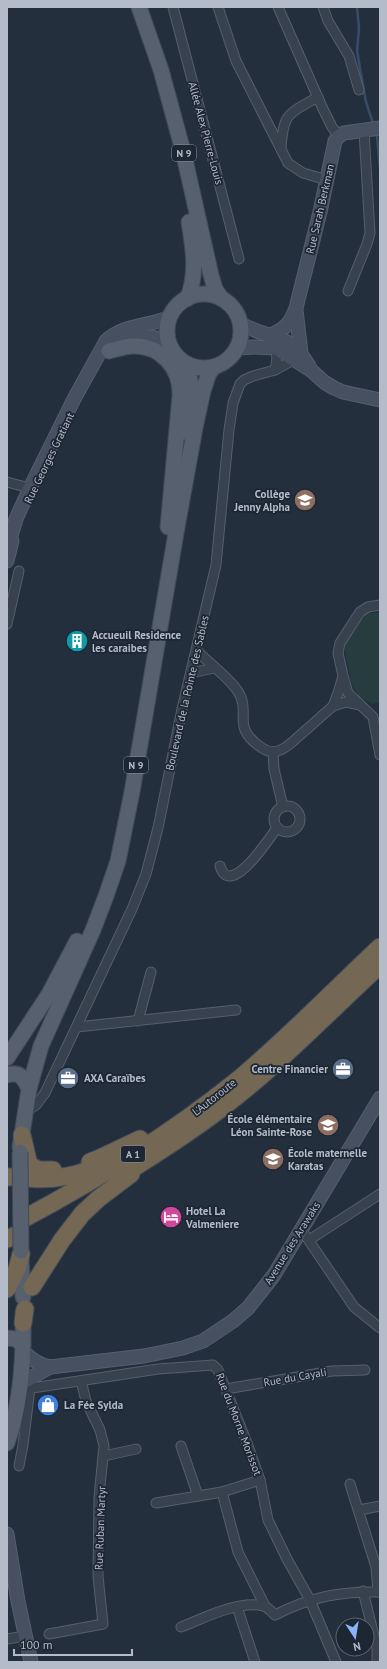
<svg xmlns="http://www.w3.org/2000/svg" width="387" height="1669" viewBox="0 0 387 1669" font-family="'PT Sans',sans-serif">
  <style>
    .green { fill: #263c3f }
    .lines { fill: none; stroke-linecap: round; stroke-linejoin: round }
    .stream { stroke: #394c67; stroke-width: 2.5 }
    .street-casing { stroke: #565f6c; stroke-width: 11 }
    .secondary-casing { stroke: #565f6c; stroke-width: 15 }
    .primary-casing { stroke: #414a57; stroke-width: 17 }
    .highway-casing { stroke: #434c59; stroke-width: 19 }
    .street { stroke: #38414e; stroke-width: 9 }
    .secondary { stroke: #465061; stroke-width: 13 }
    .primary { stroke: #56606e; stroke-width: 15 }
    .highway { stroke: #746855; stroke-width: 17 }
    .primary-bridge-casing { stroke: #414a57; stroke-width: 17; stroke-linecap: butt }
    .primary-bridge { stroke: #56606e; stroke-width: 15 }
    .labels { text-anchor: middle; stroke-width: 3.5; stroke-linejoin: round; paint-order: stroke }
    .shield { fill: #1d2633; stroke: #878f9c; stroke-width: 1 }
    .shield-label { font-size: 10px; font-weight: bold; fill: #b4bcc9 }
    .street-label { font-size: 11px; fill: #b4bcc9; stroke: #1d2633 }
    .poi-label { font-size: 11px; font-weight: bold; fill: #b4bcc9; stroke: #1d2633; text-anchor: start }
  </style>
  <rect width="100%" height="100%" fill="#242f3e"/>
  <polygon class="green" points="380,612 380,702 372,704 359,696 351,683 344,645 366,614"/>
  <g class="lines">
    <g class="stream">
      <polyline points="357,7 359,28 357,51 366,102 373,123"/>
      <polyline points="377,136 380,169"/>
    </g>
    <g class="street-casing">
      <g id="street">
        <polyline points="173,7 239,259"/>
        <polyline points="218,7 236,61 288,163 303,173 327,180"/>
        <polyline points="278,7 323,109 332,127 339,136"/>
        <polyline points="323,7 328,21 349,56 359,90"/>
        <path d="M 281,149 C 283,113 288,114 318,97"/>
        <polyline points="348,291 367,244 370,233 364,131"/>
        <path d="M 274,344 C 278,352 277,362 275,370"/>
        <polyline points="7,482 33,489"/>
        <polyline points="380,605 368,607 360,612 340,643 338,653 343,676 348,693 373,717 380,755"/>
        <polyline points="7,624 19,571"/>
        <path d="M 197,651 C 209,663 227,676 237,690 C 253,713 229,726 262,748 C 273,755 281,751 290,744 L 333,706 L 338,693 L 343,676"/>
        <polyline points="191,673 214,668"/>
        <polyline points="333,706 346,702 360,705"/>
        <polyline points="273,752 274,769 283,807"/>
        <circle cx="287" cy="819" r="13"/>
        <path d="M 220,866 C 230,900 270,837 277,828"/>
        <polyline points="138,1021 151,972"/>
        <polyline points="77,1027 236,1010"/>
        <polyline points="24,1113 36,1105 45,1093 132,909 146,874 158,828 182,709 216,565 229,430 233,403 240,384 244,380 253,376 275,370 295,359"/>
        <polyline points="301,1229 354,1307 380,1328"/>
        <polyline points="309,1240 380,1194"/>
        <polyline points="226,1389 332,1371 365,1370"/>
        <polyline points="19,1390 158,1369 213,1365 218,1370 247,1443 260,1480 268,1520 287,1559 310,1600 336,1662"/>
        <polyline points="181,1446 198,1496"/>
        <polyline points="104,1456 136,1449"/>
        <polyline points="19,1466 23,1445 30,1388"/>
        <polyline points="350,1484 376,1567 378,1592"/>
        <polyline points="222,1492 238,1552 265,1606"/>
        <polyline points="156,1503 222,1492 260,1480"/>
        <polyline points="359,1510 380,1506"/>
        <polyline points="363,1591 377,1648 377,1662"/>
        <polyline points="237,1607 255,1662"/>
        <path d="M 181,1627 C 204,1618 239,1600 263,1606 C 268,1607 272,1612 275,1615 C 310,1597 341,1591 380,1592"/>
        <polyline points="49,1634 103,1624 98,1576 99,1497 104,1446 100,1430 86,1401 81,1381"/>
        <polyline points="7,1639 25,1636"/>
      </g>
    </g>
    <g class="secondary-casing">
      <g id="secondary">
        <polyline points="296,310 301,353"/>
        <path d="M 240,323 C 269,341 288,330 309,366"/>
        <path d="M 270,335 C 285,330 291,322 296,308 L 320,212 L 335,141 L 339,136 L 344,133 L 380,128"/>
        <path d="M 113,347 C 128,334 150,335 168,341"/>
        <polyline points="237,348 255,347 276,348 312,371 324,382 334,388 343,392 380,400"/>
        <path d="M 7,549 L 16,519 L 30,488 L 74,399 L 106,341 C 124,324 148,327 170,317"/>
        <polyline points="7,561 12,541"/>
        <path d="M 24,1352 C 32,1360 39,1365 50,1367"/>
        <polyline points="20,1384 50,1367 144,1356 183,1348 203,1341 233,1321 248,1308 274,1275 380,1098"/>
        <polyline points="7,1534 18,1601 31,1662"/>
      </g>
    </g>
    <g class="primary-casing">
      <g id="primary">
        <polyline points="139,7 161,70 183,151 211,275 215,289 222,299"/>
        <circle cx="204" cy="331" r="37"/>
        <path d="M 187,299 C 198,276 193,246 189,222"/>
        <path d="M 109,351 C 117,349 126,346 134,346 C 162,346 181,369 180,396 L 168,527"/>
        <polyline points="185,432 191,385 187,364"/>
        <polyline points="7,1058 49,994 77,941"/>
        <path d="M 7,1075 C 20,1071 24,1078 29,1089"/>
        <polyline points="20,1147 29,1089 41,1046 93,930 106,896 118,861 132,792 176,533 195,428 203,391 209,373 214,367"/>
        <polyline points="21,1256 23,1297"/>
        <polyline points="7,1338 16,1339 23,1345"/>
        <path d="M 7,1443 C 22,1402 24,1355 23,1312"/>
      </g>
    </g>
    <g class="highway-casing">
      <g id="highway">
        <polyline points="22,1135 29,1165 39,1170 53,1170"/>
        <polyline points="90,1162 100,1158 140,1139"/>
        <polyline points="7,1177 11,1177"/>
        <path d="M 119,1177 C 158,1153 196,1129 232,1100 C 284,1059 331,1010 380,965"/>
        <path d="M 28,1178 C 53,1181 82,1175 105,1163"/>
        <path d="M 25,1218 C 98,1179 169,1135 234,1083 C 285,1041 332,992 380,947"/>
        <polyline points="7,1239 16,1235"/>
        <polyline points="32,1287 62,1240 82,1214 98,1199 131,1174"/>
        <polyline points="7,1289 17,1269 21,1254"/>
        <polyline points="23,1323 25,1309"/>
      </g>
    </g>
    <use href="#street" class="street"/>
    <use href="#secondary" class="secondary"/>
    <use href="#primary" class="primary"/>
    <use href="#highway" class="highway"/>
    <g class="primary-bridge-casing">
      <polyline id="primary-bridge" points="20,1152 21,1251"/>
    </g>
    <use href="#primary-bridge" class="primary-bridge"/>
  </g>
  <defs>
    <g id="school-disc" transform="scale(1.15)"><circle r="9.5" fill="#8d6e63" stroke="#1d2633"/><path d="M0-5L7-2L0 1L-7-2ZM-4 1L0 2.5L4 1V4Q0 6-4 4Z" fill="#fff"/></g>
    <g id="building-disc" transform="scale(1.15)"><circle r="9.5" fill="#0f9aa8" stroke="#1d2633"/><path d="M-4-6H4V6H1V3H-1V6H-4ZM-2.5-4.3h1.7v1.8h-1.7ZM.8-4.3h1.7v1.8H.8ZM-2.5-1h1.7V.8h-1.7ZM.8-1h1.7V.8H.8Z" fill="#fff"/></g>
    <g id="office-disc" transform="scale(1.15)"><circle r="9.5" fill="#5c6f8a" stroke="#1d2633"/><path d="M-6-3h4V-5.5h4V-3h4V5H-6ZM-1-4.5V-3h2v-1.5ZM-6 0V1H6V0Z" fill="#fff"/></g>
    <g id="hotel-disc" transform="scale(1.15)"><circle r="9.5" fill="#d1479c" stroke="#1d2633"/><path d="M-6-4.5h1.5V1H6V5H4.5V3h-9V5H-6ZM-4 0a1.8 1.8 0 1 1 3.6 0ZM.5 0V-2.5h3Q6-2.5 6 0Z" fill="#fff"/></g>
    <g id="shop-disc" transform="scale(1.15)"><circle r="9.5" fill="#3f7fe0" stroke="#1d2633"/><path d="M-5-2.5h2.3a2.7 3.5 0 0 1 5.4 0H5L5.5 6h-11ZM-1.5-2.5h3a1.5 2.3 0 0 0-3 0Z" fill="#fff"/></g>
  </defs>
  <g fill-rule="evenodd">
    <use href="#school-disc" x="305" y="500"/>
    <use href="#building-disc" x="77" y="641"/>
    <use href="#office-disc" x="343" y="1069"/>
    <use href="#office-disc" x="68" y="1078"/>
    <use href="#school-disc" x="328" y="1125"/>
    <use href="#school-disc" x="273" y="1159"/>
    <use href="#hotel-disc" x="171" y="1217"/>
    <use href="#shop-disc" x="48" y="1405"/>
  </g>
  <g class="labels">
    <g class="shield">
      <rect x="172" y="145" width="24" height="16" rx="3"/>
      <rect x="124" y="757" width="24" height="16" rx="3"/>
      <rect x="121" y="1146" width="24" height="16" rx="3"/>
    </g>
    <g class="shield-label">
      <text x="184" y="157">N 9</text>
      <text x="136" y="769">N 9</text>
      <text x="133" y="1158">A 1</text>
    </g>
    <g class="street-label">
      <text transform="translate(206 133) rotate(75)" y="4">Allée Alex Pierre-Louis</text>
      <text transform="translate(320 209) rotate(-77)" y="4">Rue Sarah Berkman</text>
      <text transform="translate(49 458) rotate(-64)" y="4">Rue Georges Gratiant</text>
      <text transform="translate(187 693) rotate(-77)" y="4">Boulevard de la Pointe des Sables</text>
      <text transform="translate(214 1097) rotate(-38)" y="4">L'Autoroute</text>
      <text transform="translate(292 1243) rotate(-58)" y="4">Avenue des Arawaks</text>
      <text transform="translate(295 1377) rotate(-10)" y="4">Rue du Cayali</text>
      <text transform="translate(239 1424) rotate(69)" y="4">Rue du Morne Morissot</text>
      <text transform="translate(100 1528) rotate(-88)" y="4">Rue Ruban Martyr</text>
    </g>
    <g class="poi-label">
      <text x="290" y="498" text-anchor="end">Collège<tspan x="290" dy="13">Jenny Alpha</tspan></text>
      <text x="92" y="639">Accueuil Residence<tspan x="92" dy="13">les caraibes</tspan></text>
      <text x="328" y="1073" text-anchor="end">Centre Financier</text>
      <text x="84" y="1082">AXA Caraïbes</text>
      <text x="312" y="1123" text-anchor="end">École élémentaire<tspan x="312" dy="13">Léon Sainte-Rose</tspan></text>
      <text x="288" y="1157">École maternelle<tspan x="288" dy="13">Karatas</tspan></text>
      <text x="186" y="1215">Hotel La<tspan x="186" dy="13">Valmeniere</tspan></text>
      <text x="64" y="1409">La Fée Sylda</text>
    </g>
  </g>
  <rect width="387" height="1669" fill="none" stroke="#b4bcc9" stroke-width="16"/>
  <g transform="translate(355 1637) rotate(168)"><circle r="19" fill="#1d2633" stroke="#59626f"/>
  <path d="M0-3L7 15L0 10L-7 15Z" fill="#8ab4f8"/>
  <text y="-6" font-size="11" font-weight="bold" text-anchor="middle" fill="#b4bcc9">N</text>
  </g>
  <path d="M14 1649v6h118v-6" fill="none" stroke="#b4bcc9" stroke-width="2"/>
  <text x="20" y="1649" font-size="12" fill="#b4bcc9" stroke="#1d2633" stroke-width="3" paint-order="stroke">100 m</text>
</svg>
